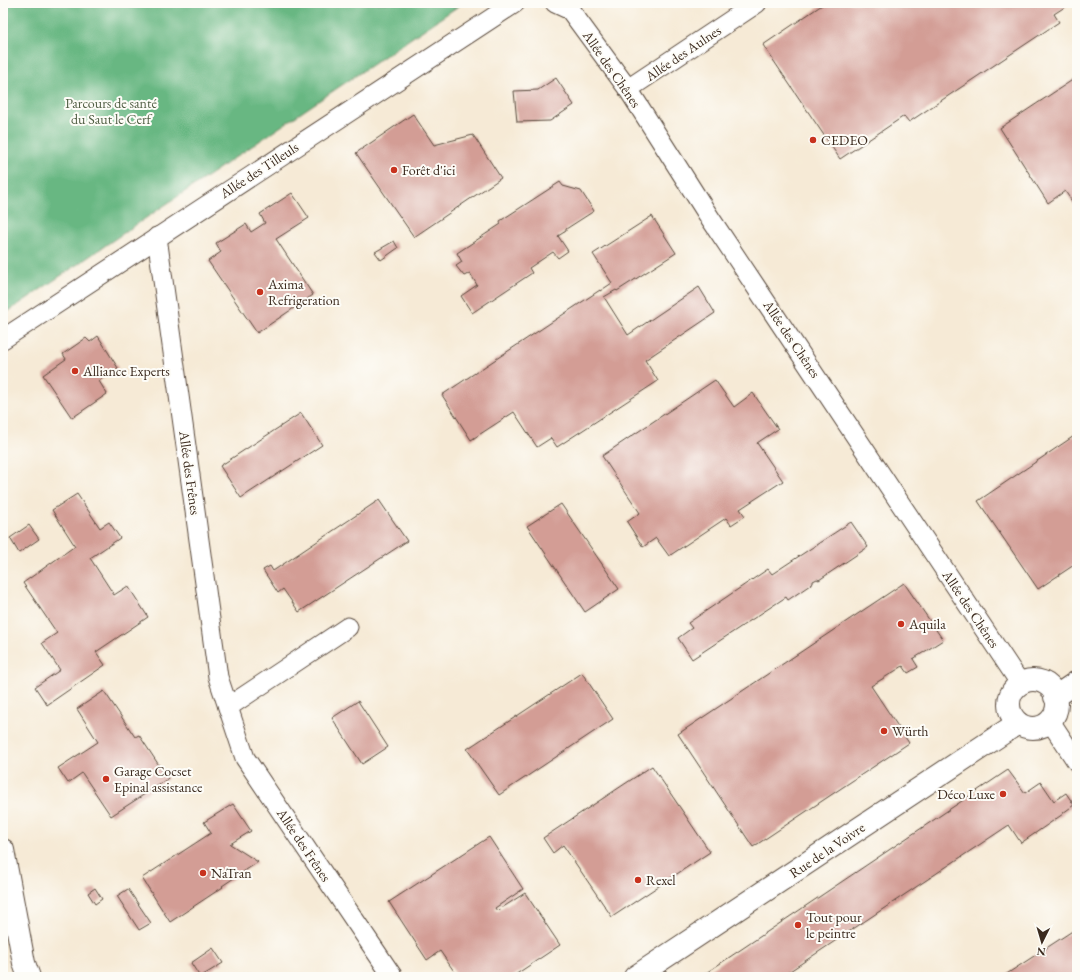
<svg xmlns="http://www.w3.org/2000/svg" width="1080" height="980" viewBox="0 0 1080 980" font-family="'EB Garamond',serif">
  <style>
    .forest { fill: #68b782; stroke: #527050 }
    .building { fill: #d39d95 }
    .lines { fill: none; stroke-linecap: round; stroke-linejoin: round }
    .minor-casing { stroke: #57473a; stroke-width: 21 }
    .tertiary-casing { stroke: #57473a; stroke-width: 24 }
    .path { stroke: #57473a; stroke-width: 2.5; stroke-dasharray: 3 3; stroke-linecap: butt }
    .minor { stroke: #fff; stroke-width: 19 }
    .tertiary { stroke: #fff; stroke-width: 22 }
    .poi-dot { fill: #c8321e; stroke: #fdfcf7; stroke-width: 1.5 }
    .labels { text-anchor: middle; stroke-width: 4; stroke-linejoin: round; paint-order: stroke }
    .street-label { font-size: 14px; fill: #3b2a1e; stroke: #fdfcf7 }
    .park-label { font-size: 14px; fill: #505e43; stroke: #fdfcf7 }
    .poi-label { font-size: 14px; fill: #3b2a1e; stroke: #fdfcf7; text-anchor: start }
  </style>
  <rect width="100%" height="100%" fill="#fdfcf7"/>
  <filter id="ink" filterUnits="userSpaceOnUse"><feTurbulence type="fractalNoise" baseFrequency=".025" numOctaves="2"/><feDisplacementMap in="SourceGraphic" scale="8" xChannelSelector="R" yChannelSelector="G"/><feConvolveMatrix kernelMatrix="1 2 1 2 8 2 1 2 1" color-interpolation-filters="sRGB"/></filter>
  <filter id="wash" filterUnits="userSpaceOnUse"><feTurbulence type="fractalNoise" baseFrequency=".012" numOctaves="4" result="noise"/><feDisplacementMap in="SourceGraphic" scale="16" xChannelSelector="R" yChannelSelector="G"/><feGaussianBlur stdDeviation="0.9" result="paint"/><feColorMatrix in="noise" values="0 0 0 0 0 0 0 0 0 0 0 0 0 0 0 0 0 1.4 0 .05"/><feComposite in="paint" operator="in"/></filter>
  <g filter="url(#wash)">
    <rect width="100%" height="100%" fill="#f6ead6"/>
    <polygon class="forest" points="3,3 463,3 3,315"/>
    <g id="blocks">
      <g class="building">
        <polygon points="825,3 1071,3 1054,14 1059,22 909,122 904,116 840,159 763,45"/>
        <polygon points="556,78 574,105 550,121 517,122 514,91 538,90"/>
        <polygon points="1074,79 1077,83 1077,209 1065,191 1048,203 1000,128"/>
        <polygon points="413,114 434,145 473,135 501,178 414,237 356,153"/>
        <polygon points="560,182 563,186 581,191 594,211 566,229 566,231 558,236 568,251 558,258 553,252 529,268 532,273 472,313 461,296 477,285 470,273 464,276 456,266 462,262 457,253 501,224 500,221"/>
        <polygon points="292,193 309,218 276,239 313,295 257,333 208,261 221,252 216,243 246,224 251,232 265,223 260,214"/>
        <polygon points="652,216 676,253 617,291 616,290 604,297 628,335 699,287 715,313 645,360 658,381 557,447 551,438 537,447 514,412 471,440 442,395 600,290 600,291 612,283 593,254"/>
        <polygon points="394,241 398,248 381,260 375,252"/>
        <polygon points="98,336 118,368 99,381 107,394 72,418 43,375 66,359 63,354 86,338 90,342"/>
        <polygon points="715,380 734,407 753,393 778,429 757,443 783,481 740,509 745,516 731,525 726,518 669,556 656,538 643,547 627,522 640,513 602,456"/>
        <polygon points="301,413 322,445 241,498 220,466"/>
        <polygon points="1077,434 1077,563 1038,589 978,501"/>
        <polygon points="77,494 100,528 109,522 120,538 90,558 114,595 128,586 148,617 96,652 105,665 47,705 35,687 60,670 42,643 57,633 23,583 75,546 52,510"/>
        <polygon points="379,500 407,541 299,612 283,589 278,593 263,570 270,566 273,571"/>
        <polygon points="561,504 619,589 585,612 527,526"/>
        <polygon points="851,522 868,547 819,580 817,579 813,581 813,583 788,600 786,597 692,659 678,638 692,628 688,623 768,569 772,574"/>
        <polygon points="29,525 39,539 19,553 10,538"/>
        <polygon points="904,583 943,640 913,659 918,667 908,673 903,666 871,686 909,743 753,847 678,734"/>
        <polygon points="582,673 613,719 499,795 467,749"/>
        <polygon points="104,691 135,737 139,735 168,779 111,816 82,773 68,783 58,768 98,742 77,709"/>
        <polygon points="358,701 388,747 362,764 332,718"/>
        <polygon points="652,766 710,852 612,917 563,845 553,853 543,838"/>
        <polygon points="1008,770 1025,793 1041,782 1054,801 1066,793 1074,805 1063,813 1063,814 1021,843 1009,825 781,977 700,977"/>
        <polygon points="233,804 251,831 230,844 258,862 222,886 223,887 170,922 142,878 211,833 204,822"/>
        <polygon points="489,837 523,889 495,908 497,911 525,893 560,945 512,977 458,977 440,951 427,960 389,902"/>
        <polygon points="95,888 102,899 95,904 88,893"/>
        <polygon points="128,889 151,923 139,930 117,896"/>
        <polygon points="1077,928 1077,977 1002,977"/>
        <polygon points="213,948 223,963 200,977 191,963"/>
      </g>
    </g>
  </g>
  <g filter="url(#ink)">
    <use href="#blocks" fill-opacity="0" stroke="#57473a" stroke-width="1"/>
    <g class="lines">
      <g class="minor-casing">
        <g id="minor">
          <polyline points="555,3 570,10 628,89 710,218 1020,683"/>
          <polyline points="628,89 757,3"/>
          <polyline points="157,237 218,677 245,758 393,977"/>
          <polyline points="3,339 515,3"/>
          <polyline points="228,707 348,627"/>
          <polyline points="1050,721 1077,762"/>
        </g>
      </g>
      <g class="tertiary-casing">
        <g id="tertiary">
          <circle cx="1033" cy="704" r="24"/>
          <polyline points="1055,697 1077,682"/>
          <polyline points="3,850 24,963 29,977"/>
          <polyline points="635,977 1018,723"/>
        </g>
      </g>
      <polyline class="path" points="222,3 232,4 244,3"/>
      <use href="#minor" class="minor"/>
      <use href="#tertiary" class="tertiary"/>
    </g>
  </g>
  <g class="poi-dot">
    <circle cx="813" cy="140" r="4"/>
    <circle cx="394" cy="170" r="4"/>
    <circle cx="260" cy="292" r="4"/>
    <circle cx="75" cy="371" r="4"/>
    <circle cx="901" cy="624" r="4"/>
    <circle cx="884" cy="731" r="4"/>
    <circle cx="106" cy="779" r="4"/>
    <circle cx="1003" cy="794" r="4"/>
    <circle cx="203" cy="873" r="4"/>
    <circle cx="638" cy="880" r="4"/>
    <circle cx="798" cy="925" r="4"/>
  </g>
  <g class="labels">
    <g class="street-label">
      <text transform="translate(683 53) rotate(-34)" y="5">Allée des Aulnes</text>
      <text transform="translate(612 69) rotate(55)" y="5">Allée des Chênes</text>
      <text transform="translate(259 170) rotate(-33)" y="5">Allée des Tilleuls</text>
      <text transform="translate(792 339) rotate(56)" y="5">Allée des Chênes</text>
      <text transform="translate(190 473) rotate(82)" y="5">Allée des Frênes</text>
      <text transform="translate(971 609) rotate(56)" y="5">Allée des Chênes</text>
      <text transform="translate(304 845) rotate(56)" y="5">Allée des Frênes</text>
      <text transform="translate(827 850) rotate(-34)" y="5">Rue de la Voivre</text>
    </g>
    <g class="park-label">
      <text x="111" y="108">Parcours de santé<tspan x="111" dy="16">du Saut le Cerf</tspan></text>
    </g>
    <g class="poi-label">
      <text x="821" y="145">CEDEO</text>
      <text x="402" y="175">Forêt d'ici</text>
      <text x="268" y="289">Axima<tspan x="268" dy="16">Refrigeration</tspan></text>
      <text x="83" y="376">Alliance Experts</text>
      <text x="909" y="629">Aquila</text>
      <text x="892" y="736">Würth</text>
      <text x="114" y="776">Garage Cocset<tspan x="114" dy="16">Epinal assistance</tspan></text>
      <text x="995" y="799" text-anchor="end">Déco Luxe</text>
      <text x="211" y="878">NaTran</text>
      <text x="646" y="885">Rexel</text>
      <text x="806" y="922">Tout pour<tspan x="806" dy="16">le peintre</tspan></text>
    </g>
  </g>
  <rect width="1080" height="980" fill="none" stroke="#fdfcf7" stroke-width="16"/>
  <g transform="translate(1042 942) rotate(185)" stroke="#fdfcf7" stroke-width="3" paint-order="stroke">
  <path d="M0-3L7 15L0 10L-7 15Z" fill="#3b2a1e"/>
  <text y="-6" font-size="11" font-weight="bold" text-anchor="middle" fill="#3b2a1e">N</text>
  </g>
</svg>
